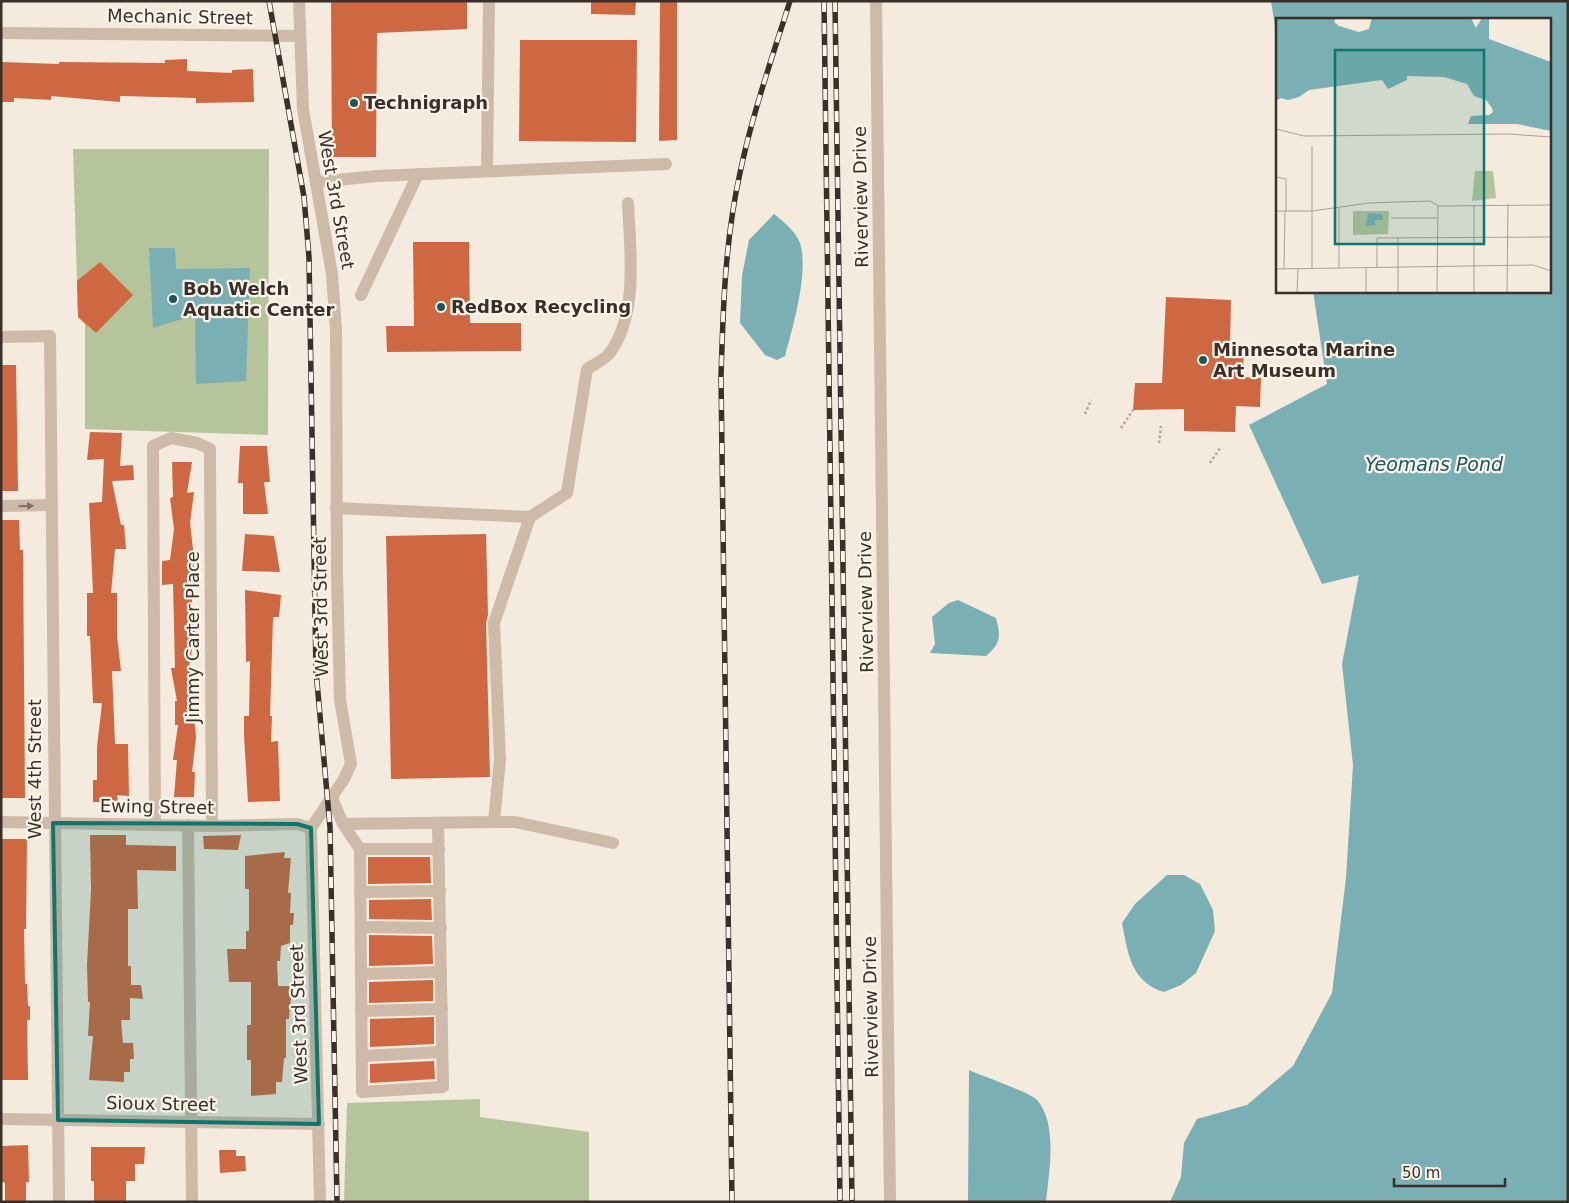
<svg xmlns="http://www.w3.org/2000/svg" width="1569" height="1203" viewBox="0 0 1569 1203" font-family="'DejaVu Sans',sans-serif">
  <style>
    .green { fill: #b6c49c }
    .water { fill: #7aafb3 }
    .building { fill: #cd6842 }
    .lines { fill: none; stroke-linecap: round; stroke-linejoin: round }
    .path { stroke: #b9a492; stroke-width: 2.5; stroke-dasharray: 2.5 2.5; stroke-linecap: butt }
    .minor { stroke: #cdbaa8; stroke-width: 12 }
    .rail-casing { stroke: #3a2f29; stroke-width: 5.5 }
    .rail { stroke: #fbf4ea; stroke-width: 4; stroke-dasharray: 11; stroke-linecap: butt }
    .oneway { fill: #7c6e62 }
    .marked { fill: #0f766e; fill-opacity: 0.2; stroke: #0f766e; stroke-width: 4; stroke-linejoin: round }
    .poi-dot { fill: #1b585e; stroke: #fbf4ea; stroke-width: 2 }
    .labels { text-anchor: middle; stroke-width: 4.5; stroke-linejoin: round; paint-order: stroke }
    .street-label { font-size: 18px; fill: #3a2f29; stroke: #fbf4ea }
    .poi-label { font-size: 18px; font-weight: bold; fill: #3a2f29; stroke: #fbf4ea; text-anchor: start }
    .water-label { font-size: 19px; font-style: italic; fill: #1b585e; stroke: #fbf4ea }
    .inset-road { fill: none; stroke: #aa9f95; stroke-width: 1 }
    .view { fill: #0f766e; fill-opacity: 0.15; stroke: #0f766e; stroke-width: 2.5 }
    .inset-edge { fill: none; stroke: #3a2f29; stroke-width: 2.5 }
  </style>
  <rect width="100%" height="100%" fill="#f4eadd"/>
  <g class="green">
    <polygon points="73,149 269,149 268,435 85,429 85,324 78,317"/>
    <polygon points="480,1099 480,1117 589,1132 589,1202 344,1202 347,1103"/>
  </g>
  <g class="water">
    <polygon points="1271,1 1568,1 1568,1202 1170,1202 1181,1177 1184,1143 1197,1119 1247,1105 1293,1066 1332,993 1346,878 1353,765 1342,664 1359,575 1322,584 1249,425 1327,384 1313,291 1550,291 1550,19 1278,19 1278,46"/>
    <path d="M 774,214 C 783,221 796,232 800,243 C 809,272 793,327 785,356 L 777,360 L 765,355 L 740,323 L 742,276 L 749,240 Z"/>
    <polygon points="149,248 175,248 176,269 250,268 246,381 196,384 195,315 153,328"/>
    <path d="M 958,600 L 996,618 C 1001,637 1001,643 986,656 L 930,653 L 935,644 L 932,617 L 949,603 Z"/>
    <path d="M 1167,875 L 1184,875 L 1200,884 L 1213,910 L 1215,931 L 1196,973 L 1181,985 L 1164,992 C 1131,982 1128,954 1122,923 L 1135,904 Z"/>
    <path d="M 969,1070 C 982,1076 1029,1092 1037,1100 C 1058,1124 1049,1172 1046,1202 L 968,1202 Z"/>
  </g>
  <g class="building">
    <polygon points="331,1 467,1 467,29 377,33 376,157 332,157"/>
    <polygon points="591,1 636,1 635,15 591,14"/>
    <polygon points="660,1 677,1 677,140 659,141"/>
    <polygon points="520,40 637,40 636,142 519,141"/>
    <polygon points="187,59 187,71 232,73 232,70 253,69 254,102 196,103 196,98 120,96 120,102 51,96 51,100 14,98 14,102 1,102 1,62 59,64 59,62 165,63 165,60"/>
    <polygon points="413,242 469,242 470,323 521,323 521,351 387,352 386,326 414,326"/>
    <polygon points="100,262 133,295 96,333 78,317 77,281"/>
    <polygon points="1166,297 1231,300 1230,344 1244,345 1243,377 1261,378 1260,407 1236,406 1235,432 1184,431 1184,409 1133,410 1135,383 1162,383"/>
    <polygon points="1,365 16,365 18,491 1,491"/>
    <polygon points="90,432 122,433 120,466 133,465 134,480 112,481 121,525 124,525 126,549 115,549 111,593 117,593 117,636 121,671 112,671 115,744 128,744 129,796 117,795 118,802 93,802 93,780 97,780 97,747 102,703 93,703 90,636 87,636 87,593 93,593 89,503 102,502 104,459 87,460"/>
    <polygon points="240,446 267,446 270,482 264,482 268,514 243,514 243,483 238,483"/>
    <polygon points="172,462 192,462 187,493 194,492 190,523 194,558 192,599 193,631 195,631 189,668 191,668 191,702 193,702 196,738 192,772 195,772 194,797 174,797 177,760 173,760 178,725 175,725 175,701 177,701 171,668 175,668 173,584 162,585 162,561 170,560 174,529 170,498 173,497"/>
    <polygon points="1,520 19,520 20,550 23,550 25,798 1,798"/>
    <polygon points="245,534 274,536 280,572 242,571"/>
    <polygon points="486,534 488,615 486,623 490,777 391,779 386,536"/>
    <polygon points="245,590 281,595 279,617 273,617 270,716 272,716 271,742 278,741 280,801 248,802 244,735 244,716 249,716 250,661 246,662"/>
    <polygon points="90,835 126,835 126,845 176,846 176,871 137,870 138,909 128,909 128,966 131,966 131,985 141,985 143,999 130,998 130,1020 121,1020 123,1043 133,1043 134,1059 130,1059 130,1072 124,1072 124,1082 89,1080 93,1036 88,1036 90,1002 88,1002 87,965 91,890"/>
    <polygon points="241,835 238,850 204,849 203,836"/>
    <polygon points="1,839 27,839 26,929 24,929 25,984 27,984 28,1006 30,1006 30,1020 27,1020 28,1080 1,1080"/>
    <polygon points="285,852 284,858 291,858 288,893 291,893 290,913 294,913 293,925 290,925 290,943 281,946 280,961 277,961 278,986 292,986 289,1019 286,1019 286,1058 284,1058 282,1082 276,1082 276,1094 251,1096 251,1060 247,1060 247,1025 251,1025 251,982 229,982 227,949 246,949 246,931 249,931 249,889 245,889 245,856"/>
    <polygon points="368,857 430,857 431,883 368,884"/>
    <polygon points="431,899 432,920 369,919 369,900"/>
    <polygon points="369,935 432,936 433,964 369,966"/>
    <polygon points="433,980 433,1001 369,1003 369,982"/>
    <polygon points="434,1017 434,1044 370,1047 370,1019"/>
    <polygon points="434,1061 435,1079 370,1083 370,1064"/>
    <polygon points="28,1145 29,1182 26,1182 26,1202 5,1202 5,1182 1,1183 1,1146"/>
    <polygon points="91,1147 145,1147 144,1164 135,1164 135,1181 126,1181 126,1202 94,1202 94,1181 91,1181"/>
    <polygon points="219,1150 236,1150 236,1156 245,1156 246,1171 220,1173"/>
  </g>
  <g class="lines">
    <g class="path">
      <polyline points="1085,414 1091,400"/>
      <polyline points="1121,428 1133,410"/>
      <polyline points="1159,443 1161,426"/>
      <polyline points="1210,463 1220,448"/>
    </g>
    <g class="minor">
      <polyline points="299,1 303,109 332,274 336,330 337,573 340,699 351,764 344,779 311,828 320,1202"/>
      <polyline points="876,1 890,1202"/>
      <polyline points="1,33 299,36"/>
      <polyline points="487,170 489,1"/>
      <polyline points="316,182 377,176 666,164"/>
      <polyline points="361,295 418,174"/>
      <polyline points="1,337 50,336 59,1202"/>
      <polyline points="1,506 50,505"/>
      <path d="M 336,508 L 530,517 L 567,493 L 587,369 C 593,365 604,360 609,354 C 639,315 630,249 628,203"/>
      <polyline points="332,798 343,824 360,849 362,1092 443,1087 438,824"/>
      <polyline points="1,822 212,826 297,824 311,828"/>
      <polyline points="494,822 515,822 613,843"/>
      <polyline points="343,824 494,822 500,759 494,623 530,517"/>
      <polyline points="155,825 153,446 171,438 197,443 210,449 212,826"/>
      <polyline points="188,825 192,1202"/>
      <polyline points="360,849 439,849"/>
      <polyline points="360,892 440,891"/>
      <polyline points="361,927 441,928"/>
      <polyline points="361,974 441,972"/>
      <polyline points="361,1011 442,1009"/>
      <polyline points="362,1056 442,1052"/>
      <polyline points="1,1119 319,1124"/>
    </g>
    <g class="rail-casing">
      <g id="rail">
        <polyline points="269,1 304,197 309,257 316,671 330,827 337,1202"/>
        <polyline points="824,1 840,1202"/>
        <polyline points="835,1 852,1202"/>
        <path d="M 732,1202 L 721,377 C 723,309 725,240 740,173 C 752,115 772,58 790,1"/>
      </g>
    </g>
    <use href="#rail" class="rail"/>
  </g>
  <defs><path id="oneway-solid" d="M-6-.8H1V-3.2L6.5 0L1 3.2V.8H-6Z" transform="scale(1.25)"/></defs>
  <use class="oneway" href="#oneway-solid" transform="translate(26 506) rotate(-1)"/>
  <path class="marked" d="M 53,823 L 297,824 L 311,828 L 319,1124 L 58,1120 Z"/>
  <g class="poi-dot">
    <circle cx="354" cy="103" r="5"/>
    <circle cx="173" cy="299" r="5"/>
    <circle cx="441" cy="307" r="5"/>
    <circle cx="1203" cy="360" r="5"/>
  </g>
  <g class="labels">
    <g class="street-label">
      <text transform="translate(180 17) rotate(1)" y="6">Mechanic Street</text>
      <text transform="translate(861 197) rotate(-91)" y="6">Riverview Drive</text>
      <text transform="translate(336 200) rotate(80)" y="6">West 3rd Street</text>
      <text transform="translate(866 602) rotate(-91)" y="6">Riverview Drive</text>
      <text transform="translate(321 607) rotate(-91)" y="6">West 3rd Street</text>
      <text transform="translate(193 637) rotate(-90)" y="6">Jimmy Carter Place</text>
      <text transform="translate(35 769) rotate(-90)" y="6">West 4th Street</text>
      <text transform="translate(157 807) rotate(1)" y="6">Ewing Street</text>
      <text transform="translate(871 1007) rotate(-91)" y="6">Riverview Drive</text>
      <text transform="translate(299 1014) rotate(-92)" y="6">West 3rd Street</text>
      <text transform="translate(161 1104) rotate(1)" y="6">Sioux Street</text>
    </g>
    <g class="poi-label">
      <text x="364" y="109">Technigraph</text>
      <text x="183" y="295">Bob Welch<tspan x="183" dy="21">Aquatic Center</tspan></text>
      <text x="451" y="313">RedBox Recycling</text>
      <text x="1213" y="356">Minnesota Marine<tspan x="1213" dy="21">Art Museum</tspan></text>
    </g>
    <g class="water-label">
      <text x="1434" y="471">Yeomans Pond</text>
    </g>
  </g>
  <g transform="translate(1276 18)">
    <rect width="275" height="275" fill="#f4eadd"/>
    <path d="M 199,153 L 217,153 L 220,180 L 196,183 ZM 77,193 L 113,193 L 112,216 L 77,217 Z" fill="#b6c49c"/>
    <path d="M 0,0 L 60,0 L 58,4 L 63,8 L 83,14 L 93,11 L 96,0 L 195,0 L 200,10 L 206,0 L 213,0 L 213,21 L 275,44 L 275,113 L 241,106 L 192,106 L 195,98 L 213,97 L 217,94 L 216,90 L 210,82 L 198,78 L 191,66 L 168,59 L 131,58 L 131,62 L 112,71 L 106,62 L 33,72 L 23,79 L 12,82 L 5,80 L 0,83 ZM 92,195 L 106,196 L 107,202 L 98,202 L 100,207 L 90,208 Z" fill="#7aafb3"/>
    <path class="inset-road" d="M 0,111 L 28,118 L 232,116 L 275,119M 36,128 L 36,250M 0,159 L 10,161 L 10,193M 0,193 L 36,193 L 93,185 L 154,183 L 162,188 L 275,187M 115,200 L 161,200M 122,220 L 122,275M 63,250 L 63,189M 101,250 L 101,220 L 275,219M 0,251 L 257,247 L 275,253M 8,251 L 9,193M 21,275 L 22,251M 90,275 L 90,250M 161,275 L 162,188M 198,275 L 198,187M 231,275 L 232,186"/>
    <path class="view" d="M 59,32 L 208,32 L 208,226 L 59,226 Z"/>
    <rect width="275" height="275" class="inset-edge"/>
  </g>
  <rect width="1569" height="1203" fill="none" stroke="#3a2f29" stroke-width="5"/>
  <path d="M1394 1178v8h111v-8" fill="none" stroke="#3a2f29" stroke-width="2.5"/>
  <text x="1402" y="1178" font-size="15" fill="#3a2f29" stroke="#fbf4ea" stroke-width="4" paint-order="stroke">50 m</text>
</svg>
